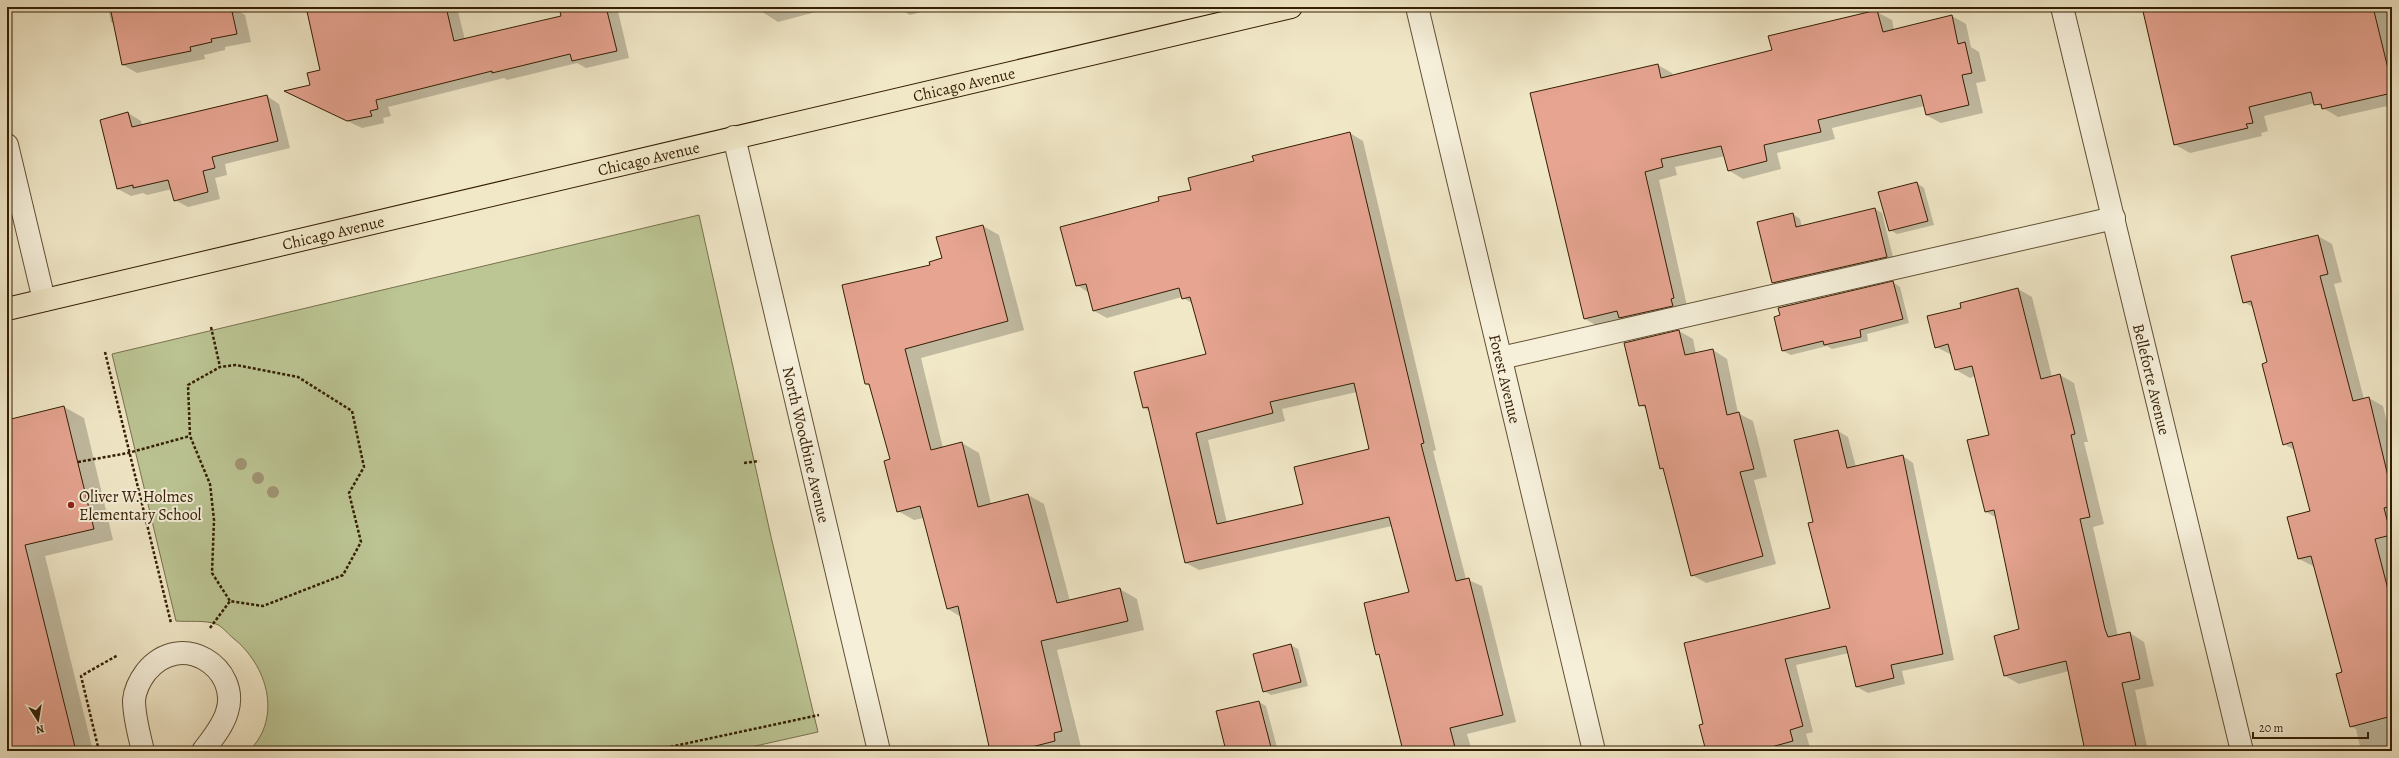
<svg xmlns="http://www.w3.org/2000/svg" width="2399" height="758" viewBox="0 0 2399 758" font-family="Alegreya,serif">
  <style>
    .green { fill: #bcc594; stroke: #78724c }
    .shadow { fill: #0003; fill-rule: evenodd }
    .building { fill: #e6a491; stroke: #341e03; fill-rule: evenodd }
    .lines { fill: none; stroke-linecap: round; stroke-linejoin: round }
    .minor-casing { stroke: #635034; stroke-width: 24 }
    .major-casing { stroke: #341e03; stroke-width: 24 }
    .path { stroke: #341e03; stroke-width: 2.5; stroke-dasharray: 3 2; stroke-linecap: butt }
    .minor { stroke: #f6f0db; stroke-width: 22 }
    .major { stroke: #f1e8c8; stroke-width: 22 }
    .tree { fill: #a09473 }
    .poi-dot { fill: #8f2418; stroke: #f6f0db; stroke-width: 1.5 }
    .labels { text-anchor: middle; stroke-width: 4; stroke-linejoin: round; paint-order: stroke }
    .street-label { font-size: 16px; fill: #341e03; stroke: #f6f0db }
    .poi-label { font-size: 16px; fill: #341e03; stroke: #f6f0db; text-anchor: start }
  </style>
  <rect width="100%" height="100%" fill="#f1e8c8"/>
  <filter id="stains"><feTurbulence type="fractalNoise" baseFrequency=".005" numOctaves="4"/><feColorMatrix values="0 0 0 0 .2 0 0 0 0 .09 0 0 0 0 .02 0 0 0 .5 -.17"/></filter>
  <radialGradient id="worn" r=".72"><stop offset=".6" stop-color="#630" stop-opacity="0"/><stop offset="1" stop-color="#630" stop-opacity=".3"/></radialGradient>
  <path class="green" d="M 699,215 L 772,541 L 818,732 L 733,751 L 249,751 C 283,717 267,665 233,638 C 228,634 222,626 216,624 C 206,620 188,622 176,621 L 112,354 Z"/>
  <g class="shadow">
    <polygon points="108,7 232,7 245,15 251,42 225,47 225,50 204,55 205,59 137,73 123,65 114,24 111,22"/>
    <polygon points="307,7 457,7 465,40 562,17 560,7 617,7 629,58 586,68 577,63 507,80 504,78 388,107 391,116 383,118 384,123 362,128 286,92 311,85 321,71"/>
    <polygon points="738,7 759,7 745,11"/>
    <polygon points="762,7 827,7 827,9 778,22 764,13"/>
    <polygon points="896,7 940,7 910,15"/>
    <polygon points="2143,7 2386,7 2392,32 2392,105 2338,117 2315,103 2264,116 2268,131 2261,133 2262,136 2190,153 2174,144"/>
    <polygon points="1877,12 1892,20 1894,30 1952,16 1966,24 1971,47 1979,52 1986,81 1976,83 1983,113 1941,123 1926,115 1924,106 1832,128 1835,139 1777,153 1781,169 1743,179 1728,170 1725,156 1675,167 1677,175 1659,180 1687,306 1599,327 1585,319 1658,65 1672,73 1673,76 1773,51"/>
    <polygon points="267,96 279,104 290,148 225,164 227,175 215,178 220,199 188,207 175,200 172,189 147,195 143,193 131,196 118,189 128,113 141,121 142,125"/>
    <path d="M 1350,133 L 1363,141 L 1436,450 L 1433,451 L 1466,579 L 1482,586 L 1516,722 L 1467,734 L 1472,751 L 1404,751 L 1381,656 L 1377,654 L 1410,593 L 1392,526 L 1199,570 L 1186,563 L 1150,411 L 1144,408 L 1207,355 L 1193,304 L 1182,297 L 1107,318 L 1094,311 L 1089,293 L 1077,285 L 1160,201 L 1192,190 L 1255,162 ZM 1357,392 L 1370,450 L 1304,505 L 1227,523 L 1208,440 L 1285,421 L 1282,409 Z"/>
    <polygon points="1917,183 1924,188 1934,225 1897,234 1890,230"/>
    <polygon points="1875,209 1882,213 1894,261 1780,287 1773,283 1793,214 1800,219 1802,227"/>
    <polygon points="983,226 999,235 1024,330 921,358 943,448 962,443 979,453 991,504 1028,495 1044,504 1070,601 1120,589 1137,599 1144,630 1057,650 1082,751 991,751 961,617 948,609 924,518 914,520 898,511 891,460 871,387 866,384 931,266 943,259"/>
    <polygon points="2318,236 2332,244 2342,282 2334,284 2364,399 2369,398 2383,406 2392,443 2392,546 2389,547 2392,559 2392,751 2361,751 2356,729 2350,726 2343,673 2315,567 2299,559 2288,517 2311,511 2296,451 2284,444 2268,363 2254,308 2244,302"/>
    <polygon points="1893,282 1900,287 1909,323 1867,334 1868,341 1832,349 1827,346 1791,355 1783,351 1775,317"/>
    <polygon points="2018,289 2032,297 2052,377 2060,375 2074,383 2088,442 2084,442 2104,524 2093,527 2118,636 2130,633 2144,642 2154,686 2135,690 2148,751 2078,751 2085,749 2069,671 2019,684 2005,676 2021,630 1997,518 1986,512 1990,436 1975,376 1970,378 1956,370 1952,355 1936,347 1962,308"/>
    <polygon points="1679,331 1693,339 1696,354 1713,350 1727,359 1738,413 1753,421 1767,477 1754,480 1776,564 1706,583 1692,575 1664,470 1661,468 1647,409 1640,405"/>
    <polygon points="64,407 84,418 113,540 45,556 93,751 7,751 7,421"/>
    <polygon points="1838,431 1848,437 1856,467 1903,456 1913,463 1954,660 1902,671 1905,684 1868,693 1857,687 1849,653 1796,665 1813,732 1806,734 1811,751 1717,751 1685,644 1831,609 1814,523"/>
    <polygon points="1291,645 1298,649 1308,686 1271,695 1264,691"/>
    <polygon points="1259,702 1266,706 1278,751 1227,751"/>
  </g>
  <g class="building">
    <polygon points="110,7 231,7 237,34 211,39 212,42 190,47 191,51 122,65"/>
    <polygon points="306,7 446,7 454,41 561,16 559,7 606,7 617,51 572,61 570,54 492,73 492,71 376,100 378,109 370,111 372,116 347,121 284,91 310,85 307,73 320,70"/>
    <polygon points="2142,7 2373,7 2392,85 2392,93 2322,109 2321,104 2314,105 2311,92 2249,107 2253,123 2246,124 2248,128 2174,145"/>
    <polygon points="1877,10 1883,32 1952,15 1958,44 1965,42 1972,73 1962,75 1969,105 1926,115 1921,95 1818,120 1821,132 1764,145 1767,161 1728,171 1721,146 1661,159 1663,167 1645,172 1674,298 1671,299 1673,306 1619,318 1617,311 1584,319 1530,93 1658,64 1661,78 1772,50 1768,36"/>
    <polygon points="267,95 278,141 212,157 215,168 203,171 208,192 174,201 168,180 133,188 133,185 117,189 100,120 128,112 132,127"/>
    <path d="M 1350,132 L 1424,443 L 1421,444 L 1456,581 L 1469,578 L 1503,715 L 1450,728 L 1456,751 L 1403,751 L 1379,654 L 1376,655 L 1364,603 L 1409,592 L 1389,517 L 1185,563 L 1148,407 L 1143,408 L 1134,372 L 1206,354 L 1190,297 L 1182,299 L 1179,288 L 1093,311 L 1086,284 L 1076,286 L 1060,227 L 1159,201 L 1158,197 L 1191,190 L 1188,178 L 1254,161 L 1252,156 ZM 1354,383 L 1369,449 L 1294,467 L 1303,504 L 1217,524 L 1196,433 L 1273,413 L 1270,402 Z"/>
    <polygon points="1917,182 1928,221 1889,231 1878,192"/>
    <polygon points="1875,208 1887,257 1772,283 1757,222 1793,213 1796,227"/>
    <polygon points="983,225 1008,321 905,349 931,450 962,442 978,507 1028,494 1057,603 1120,588 1128,621 1041,641 1062,731 1054,733 1055,741 1016,751 990,751 958,606 947,609 920,506 897,512 884,461 890,459 869,384 865,384 842,285 930,265 929,262 942,258 936,237"/>
    <polygon points="2318,235 2328,274 2320,276 2353,401 2369,397 2392,493 2392,506 2384,508 2391,535 2375,539 2392,605 2392,716 2350,727 2336,674 2342,672 2311,556 2298,559 2287,517 2310,511 2292,442 2283,445 2262,364 2267,362 2251,301 2243,303 2231,256"/>
    <polygon points="1893,281 1903,319 1860,330 1861,337 1824,345 1823,341 1782,351 1774,317 1780,315 1778,308"/>
    <polygon points="2018,288 2041,379 2060,374 2075,434 2071,435 2090,517 2080,519 2105,629 2108,637 2130,632 2140,679 2122,683 2137,751 2085,751 2066,661 2004,676 1994,636 2019,629 1994,510 1985,512 1967,440 1989,435 1972,366 1955,370 1948,344 1935,348 1927,316 1961,308 1960,303"/>
    <polygon points="1679,330 1685,355 1713,349 1727,415 1739,412 1754,469 1740,472 1763,556 1691,576 1663,468 1660,469 1645,405 1639,406 1624,343"/>
    <polygon points="64,406 94,529 25,545 76,751 7,751 7,420"/>
    <polygon points="1838,430 1847,468 1903,455 1943,654 1891,665 1894,678 1856,687 1846,646 1785,659 1803,726 1790,730 1793,741 1757,751 1706,751 1699,725 1703,724 1684,643 1830,608 1808,523 1813,522 1794,440"/>
    <polygon points="1291,644 1301,682 1263,692 1253,654"/>
    <polygon points="1259,701 1272,751 1226,751 1216,711"/>
  </g>
  <g class="lines">
    <g class="minor-casing">
      <g id="minor">
        <path id="s1" d="M 1417,7 L 1594,751"/>
        <path id="s2" d="M 2062,7 L 2242,751"/>
        <path id="s3" d="M 734,137 L 879,751"/>
        <polyline points="7,145 44,300"/>
        <polyline points="1501,358 2114,218"/>
        <path d="M 143,751 C 139,734 134,717 134,700 C 135,690 140,680 146,672 C 182,628 241,669 227,712 C 223,726 212,739 203,751"/>
      </g>
    </g>
    <g class="major-casing">
      <g id="major">
        <path id="s4" d="M 7,309 L 1291,7"/>
      </g>
    </g>
    <g class="path">
      <polyline points="211,327 220,367"/>
      <polyline points="105,352 171,623"/>
      <polyline points="78,462 128,453 190,436"/>
      <polyline points="744,463 759,461"/>
      <polyline points="210,628 230,601 263,606 343,575 361,542 349,493 364,467 352,411 298,377 236,365 220,367 188,385 190,436 210,484 214,520 212,573 230,601"/>
      <polyline points="99,751 81,676 118,655"/>
      <polyline points="651,751 819,715"/>
    </g>
    <use href="#minor" class="minor"/>
    <use href="#major" class="major"/>
  </g>
  <g class="tree">
    <circle cx="241" cy="464" r="6"/>
    <circle cx="258" cy="478" r="6"/>
    <circle cx="273" cy="492" r="6"/>
  </g>
  <circle class="poi-dot" cx="71" cy="505" r="4"/>
  <g class="labels">
    <g class="street-label">
      <text dy="6" stroke="none"><textPath href="#s4" startOffset="983">Chicago Avenue</textPath></text>
      <text dy="6" stroke="none"><textPath href="#s4" startOffset="659">Chicago Avenue</textPath></text>
      <text dy="6" stroke="none"><textPath href="#s4" startOffset="335">Chicago Avenue</textPath></text>
      <text dy="6" stroke="none"><textPath href="#s1" startOffset="382">Forest Avenue</textPath></text>
      <text dy="6" stroke="none"><textPath href="#s2" startOffset="383">Belleforte Avenue</textPath></text>
      <text dy="6" stroke="none"><textPath href="#s3" startOffset="316">North Woodbine Avenue</textPath></text>
    </g>
    <g class="poi-label">
      <text x="79" y="502">Oliver W. Holmes<tspan x="79" dy="18">Elementary School</tspan></text>
    </g>
  </g>
  <rect width="2399" height="758" fill="none" stroke="#f1e8c8" stroke-width="24"/>
  <rect x="8" y="8" width="2383" height="742" fill="none" stroke="#341e03" stroke-width="2"/>
  <rect x="12" y="12" width="2375" height="734" fill="none" stroke="#341e03"/>
  <g transform="translate(38 720) rotate(168)" stroke="#f6f0db" stroke-width="3" paint-order="stroke">
  <path d="M0-3L7 15L0 10L-7 15Z" fill="#341e03"/>
  <text y="-6" font-size="11" font-weight="bold" text-anchor="middle" fill="#341e03">N</text>
  </g>
  <path d="M2253 732v6h115v-6" fill="none" stroke="#341e03" stroke-width="2"/>
  <text x="2259" y="732" font-size="12" fill="#341e03" stroke="#f6f0db" stroke-width="3" paint-order="stroke">20 m</text>
  <rect width="100%" height="100%" filter="url(#stains)"/>
  <rect width="100%" height="100%" fill="url(#worn)"/>
</svg>
